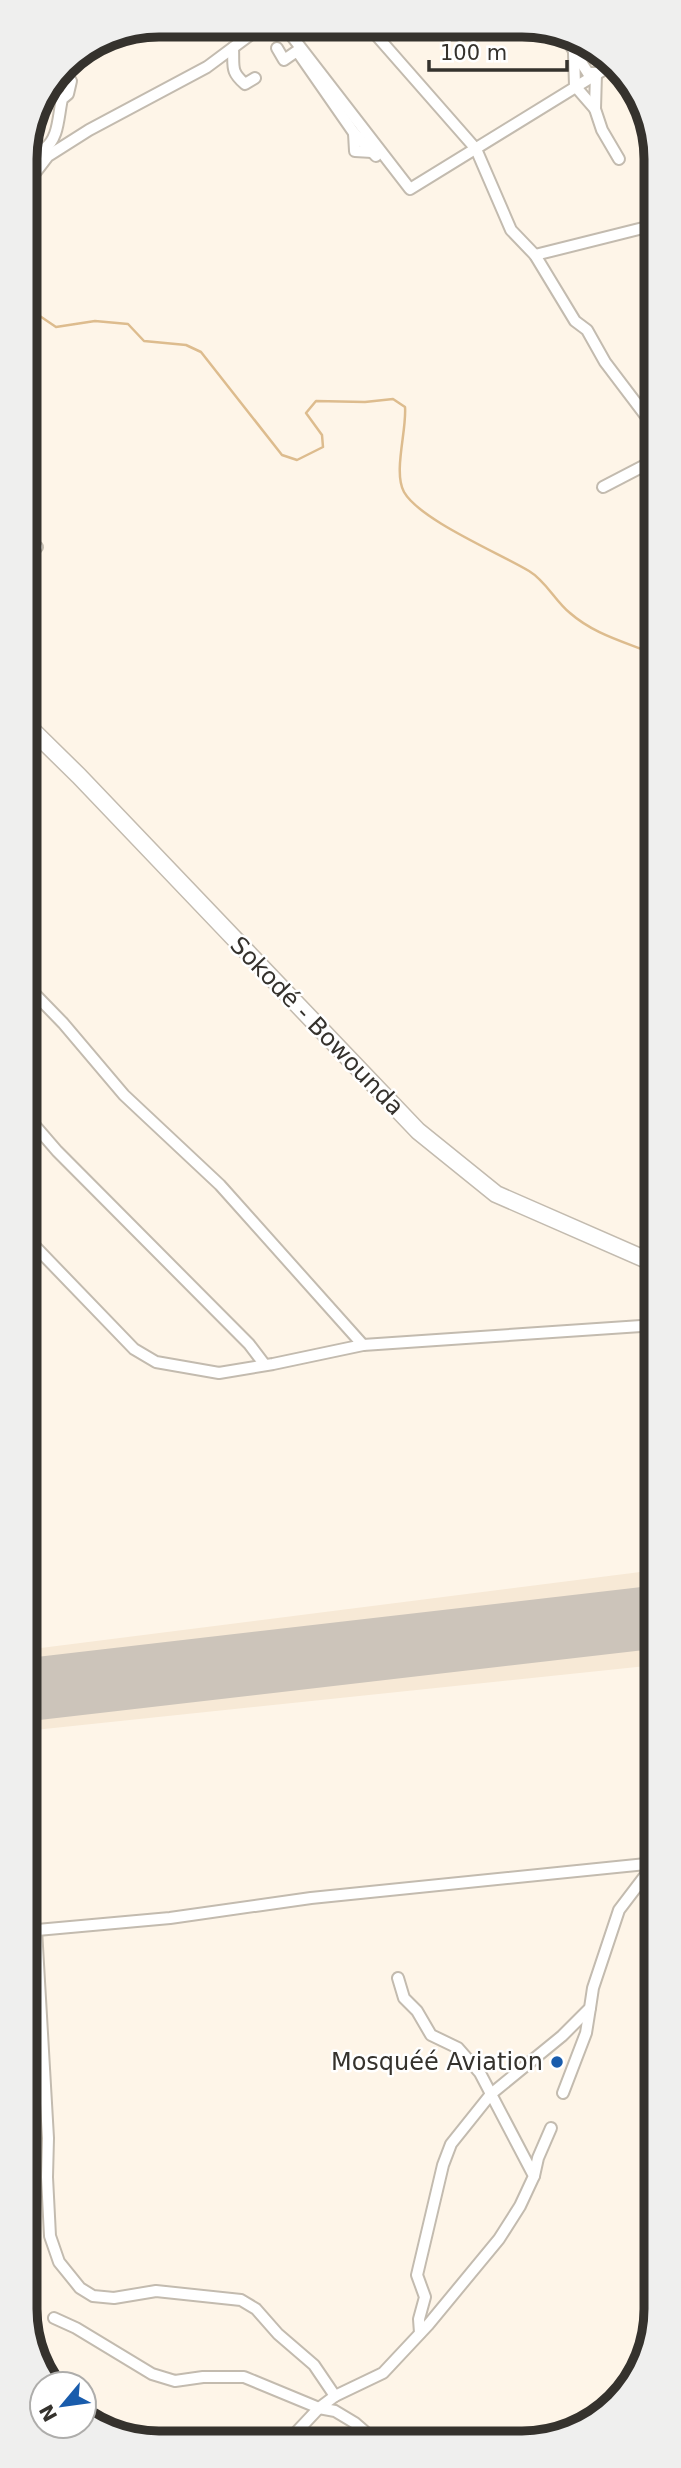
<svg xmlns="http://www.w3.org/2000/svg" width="681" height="2468" viewBox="0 0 681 2468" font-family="'DejaVu Sans',sans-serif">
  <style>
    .built { fill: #f7e9d6 }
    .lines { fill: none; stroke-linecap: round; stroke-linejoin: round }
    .stream { stroke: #ddbc8e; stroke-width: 2.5 }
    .runway { stroke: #ccc4ba; stroke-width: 63 }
    .minor-casing { stroke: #c3bbaf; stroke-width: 14 }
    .secondary-casing { stroke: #c3bbaf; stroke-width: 19 }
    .minor { stroke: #fff; stroke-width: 10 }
    .secondary { stroke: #fff; stroke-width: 16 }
    .poi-dot { fill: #195cac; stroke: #fff; stroke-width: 2.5 }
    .labels { text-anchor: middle; stroke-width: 5; stroke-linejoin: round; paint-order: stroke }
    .street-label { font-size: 24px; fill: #35322d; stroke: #fff }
    .poi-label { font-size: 24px; fill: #35322d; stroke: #fff; text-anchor: end }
    .rim { fill: none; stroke: #35322d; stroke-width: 9 }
  </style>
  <rect width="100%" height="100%" fill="#fef5e8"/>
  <polygon class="built" points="656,1570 656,1665 25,1731 25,1650"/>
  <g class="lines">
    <path class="stream" d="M 25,302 L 28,308 L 56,327 L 95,321 L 128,324 L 144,341 L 186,345 L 201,352 L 282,455 L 297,460 L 323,447 L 322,435 L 306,413 L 316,401 L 365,402 L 393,399 L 405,407 C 407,430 393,472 404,492 C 420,520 499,553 529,571 C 546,581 555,601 570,613 C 595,635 626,642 656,655"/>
    <polyline class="runway" points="25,1690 656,1617"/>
    <g class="minor-casing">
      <g id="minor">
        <polyline points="284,26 410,189 613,64"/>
        <polyline points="369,27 476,149 511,230 535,255 575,321 587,330 605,362 655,428"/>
        <polyline points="562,32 588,73 596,73 595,109 602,130 619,159"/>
        <path d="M 233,48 C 234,67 230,71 245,84 L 255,78"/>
        <polyline points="277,48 284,60 297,51 354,133 376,156"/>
        <polyline points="574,53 575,86 595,109"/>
        <polyline points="354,133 355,151 372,152"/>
        <path d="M 42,163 L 44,149 C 59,139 58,116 62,99 L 68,94 L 71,81 L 63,70 L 63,65"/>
        <polyline points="25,186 48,156 89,130 207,67 262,26"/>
        <polyline points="535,255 655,225"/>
        <polyline points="603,487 655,460"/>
        <polyline points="25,557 37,547"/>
        <polyline points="25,984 63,1023 124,1095 220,1185 363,1345"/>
        <polyline points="25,1114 57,1151 249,1344 265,1365"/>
        <polyline points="25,1236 134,1349 156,1362 219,1373 273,1364 363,1345 656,1325"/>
        <polyline points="36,1929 48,2138 47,2177 50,2236 59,2262 80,2288 93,2296 114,2298 156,2291 241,2300 256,2309 278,2334 314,2365 335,2396"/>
        <polyline points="26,1931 170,1918 311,1898 656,1863"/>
        <polyline points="398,1978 404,1998 417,2011 431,2035 458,2048 480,2073 491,2094 451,2144 443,2165 417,2275 425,2297 419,2319 420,2333"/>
        <polyline points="563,2093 586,2033 590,2008"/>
        <polyline points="534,2176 538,2158 551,2128"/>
        <polyline points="54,2318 76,2328 152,2374 175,2381 203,2377 244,2377 319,2408 335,2411 355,2423 377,2442"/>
        <polyline points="288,2441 319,2408 335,2396 383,2373 428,2325 499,2239 520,2206 534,2176 491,2094 562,2036 590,2008 593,1988 619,1910 654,1864"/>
      </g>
    </g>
    <g class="secondary-casing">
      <polyline id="secondary" points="25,723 79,776 418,1131 496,1194 656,1264"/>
    </g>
    <use href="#minor" class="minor"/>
    <use href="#secondary" class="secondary"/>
  </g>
  <circle class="poi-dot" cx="557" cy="2062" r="7"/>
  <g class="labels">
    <g class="street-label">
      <text transform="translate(317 1026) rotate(46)" y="8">Sokodé - Bowounda</text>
    </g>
    <g class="poi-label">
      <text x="543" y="2070">Mosquéé Aviation</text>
    </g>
  </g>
  <path d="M0 0H681V2468H0ZM159 37H522A122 122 0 0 1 644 159V2309A122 122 0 0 1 522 2431H159A122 122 0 0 1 37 2309V159A122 122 0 0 1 159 37Z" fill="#efefee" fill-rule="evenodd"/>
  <path class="rim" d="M159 37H522A122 122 0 0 1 644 159V2309A122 122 0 0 1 522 2431H159A122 122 0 0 1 37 2309V159A122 122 0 0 1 159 37Z"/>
  <g transform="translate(63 2405) rotate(241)"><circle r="33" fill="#ffffff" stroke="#aeadab" stroke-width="2"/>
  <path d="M0-5L12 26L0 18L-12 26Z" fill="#195cac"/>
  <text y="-10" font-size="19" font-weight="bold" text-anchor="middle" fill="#35322d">N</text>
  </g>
  <path d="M429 60v10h138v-10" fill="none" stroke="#35322d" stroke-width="3.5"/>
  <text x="440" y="60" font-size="21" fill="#35322d" stroke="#ffffff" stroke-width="5" paint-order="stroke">100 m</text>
</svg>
